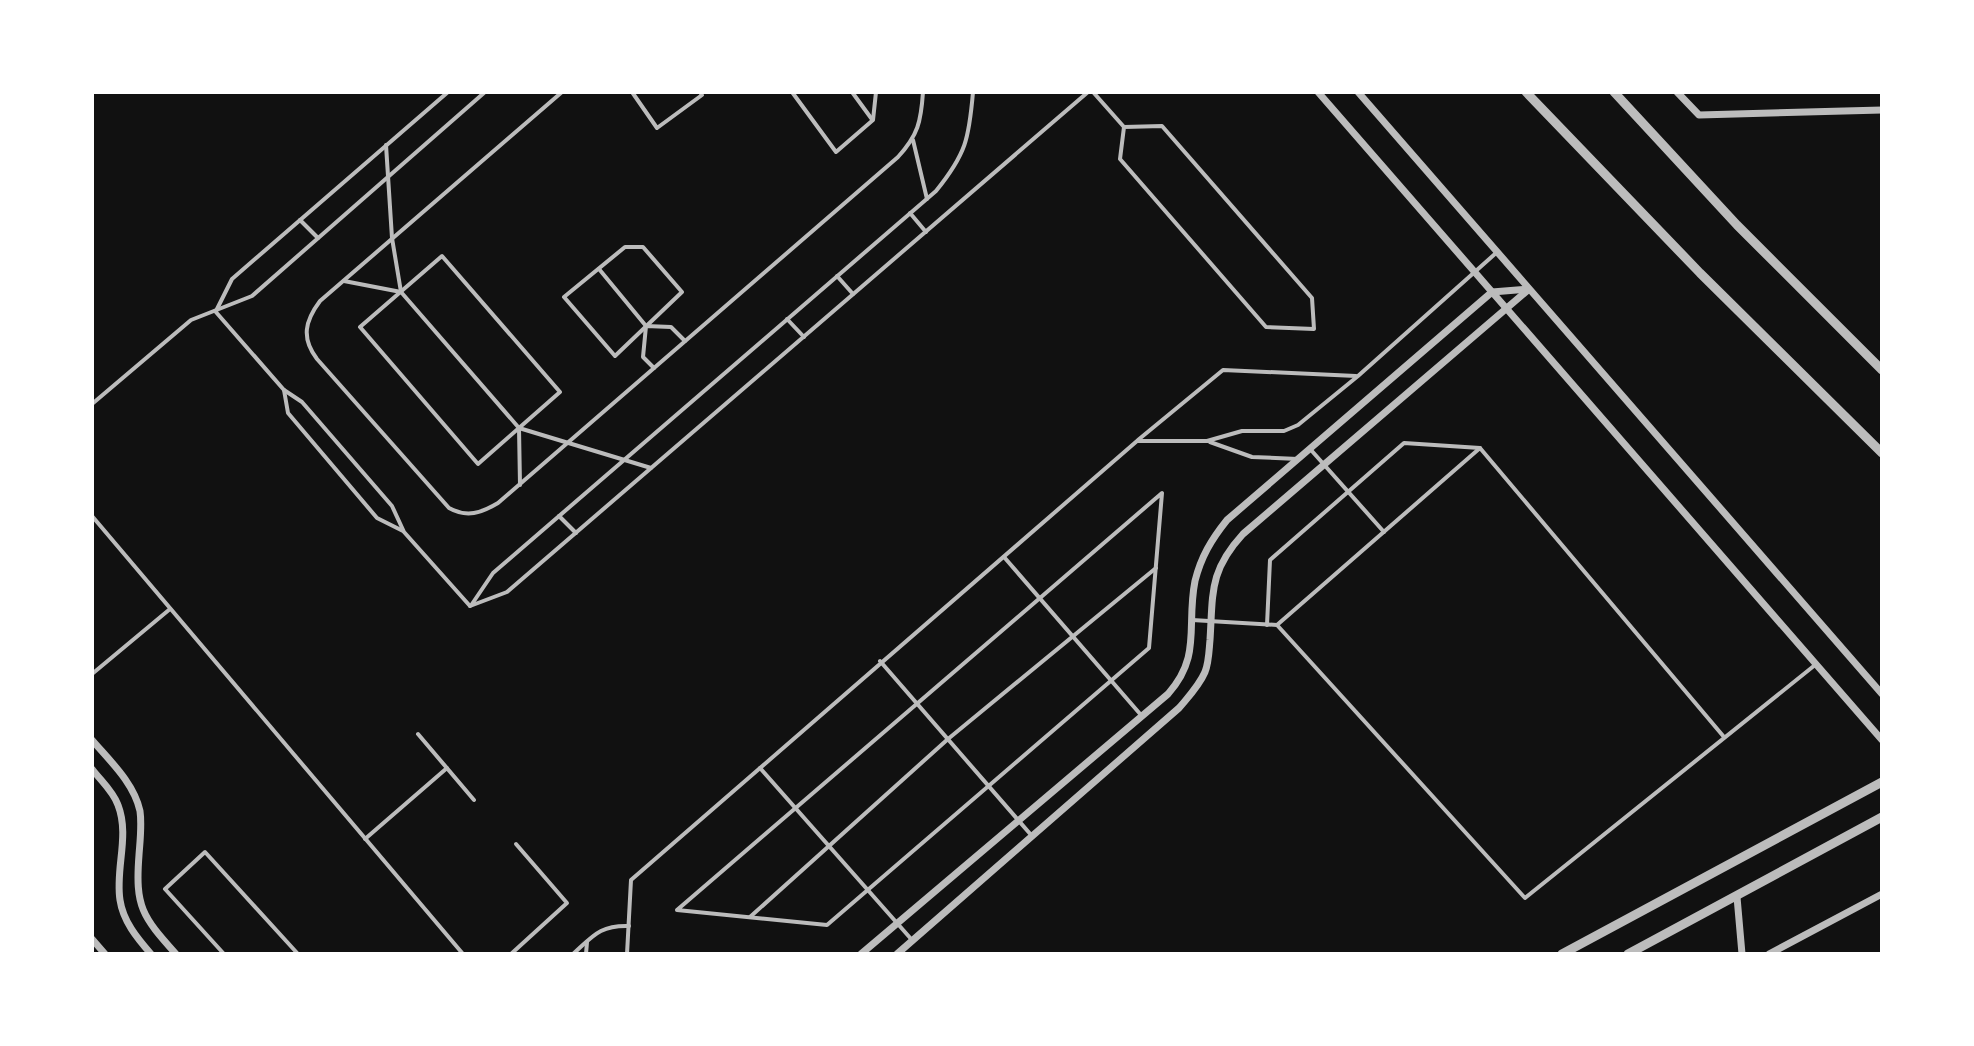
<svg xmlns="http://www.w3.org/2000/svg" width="1974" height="1046" viewBox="0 0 1974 1046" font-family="'Zilla Slab',serif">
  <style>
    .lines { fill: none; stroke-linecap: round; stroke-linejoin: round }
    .service { stroke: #bcbcbc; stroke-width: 4 }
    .minor { stroke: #bcbcbc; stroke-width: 7 }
    .tertiary { stroke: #bcbcbc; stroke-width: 9 }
  </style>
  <rect width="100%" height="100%" fill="#111"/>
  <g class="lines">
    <g class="service">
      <path d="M 562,92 L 320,301 C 305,321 301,338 317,359 L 449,508 C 467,518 481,513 498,503 L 898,157 C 918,135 921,122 923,92"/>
      <polyline points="632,92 657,128 702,95 700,92"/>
      <polyline points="792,92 836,152 873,120 876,92"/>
      <polyline points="852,92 871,118"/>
      <polyline points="1093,92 1124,127 1162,126 1312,298 1314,329 1266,327 1120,159 1124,127"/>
      <polyline points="913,140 927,199"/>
      <polyline points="386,145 392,238 401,292 519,428 651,468"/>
      <polyline points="910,213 926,232"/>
      <polyline points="300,220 318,238"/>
      <polygon points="625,247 643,247 682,292 615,356 564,297"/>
      <polygon points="442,256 560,392 478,464 360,327"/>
      <polyline points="599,269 646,326"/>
      <polyline points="837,276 853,294"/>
      <polyline points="344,281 401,292"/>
      <polyline points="215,311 284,390 302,402 392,506 404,532 470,606"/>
      <polyline points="216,311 232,279 448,92"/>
      <polyline points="787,319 804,337"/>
      <polyline points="654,368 643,357 646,326 671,327 685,341"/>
      <polyline points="284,390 288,413 377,518 403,531"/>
      <polyline points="92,404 191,320 252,296 485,92"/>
      <polyline points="519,428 520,485"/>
      <polyline points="1138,440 1223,370 1356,376"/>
      <polyline points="1210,442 1252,457 1298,459"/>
      <polyline points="1311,450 1384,532"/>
      <polygon points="1162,493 1149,648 827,925 677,910"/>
      <polyline points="92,516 463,954"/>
      <polyline points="559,516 576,533"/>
      <polyline points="1004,557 1141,715"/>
      <path d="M 472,604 L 493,573 L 936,191 C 966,154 969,139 973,92"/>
      <polyline points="470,606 507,592 1088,92"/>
      <polyline points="1192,620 1277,625 1525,898 1815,665"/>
      <polyline points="1267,625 1270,560 1404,443 1480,448"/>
      <polyline points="1277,625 1480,448 1724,737"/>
      <polyline points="880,661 1032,836"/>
      <polyline points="92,674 170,609"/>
      <polyline points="418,734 474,800"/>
      <polyline points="760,768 912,940"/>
      <polyline points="365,839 447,768"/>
      <polyline points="750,917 948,739 1156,568"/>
      <polyline points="224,954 165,889 205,852 298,954"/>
      <polyline points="511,954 567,903 516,844"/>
      <path d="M 573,954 C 593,936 600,925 629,926"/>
      <polyline points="586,954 587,942"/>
      <polyline points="627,954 631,880 1137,441 1207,441 1242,431 1284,431 1298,425 1358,376 1496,253"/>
    </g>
    <g class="minor">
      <polyline points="1318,92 1882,740"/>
      <polyline points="1358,92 1882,694"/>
      <polyline points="1677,92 1699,115 1882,110"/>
      <path d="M 92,740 C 110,761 134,783 140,811 C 142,825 140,841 139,855 C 135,907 142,916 176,954"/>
      <path d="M 92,769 C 101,781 113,791 118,805 C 130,836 115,869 120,900 C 123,921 137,938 151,954"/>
      <polyline points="1737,897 1742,954"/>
      <polyline points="92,939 105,954"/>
      <path d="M 861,954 L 1168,694 C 1202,656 1186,626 1195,581 C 1201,557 1211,540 1227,520 L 1492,292 L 1528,289"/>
      <path d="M 897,954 L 1179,708 C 1189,696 1199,686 1205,672 C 1209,662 1209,650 1210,640 C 1213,593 1209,571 1243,534 L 1528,290"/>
      <polyline points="1769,954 1882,894"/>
    </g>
    <g class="tertiary">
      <polyline points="1526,92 1700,273 1882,453"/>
      <polyline points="1614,92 1737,225 1882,370"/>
      <polyline points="1562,954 1882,782"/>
      <polyline points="1628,954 1882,817"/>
    </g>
  </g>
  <rect width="1974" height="1046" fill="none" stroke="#ffffff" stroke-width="188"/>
</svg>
